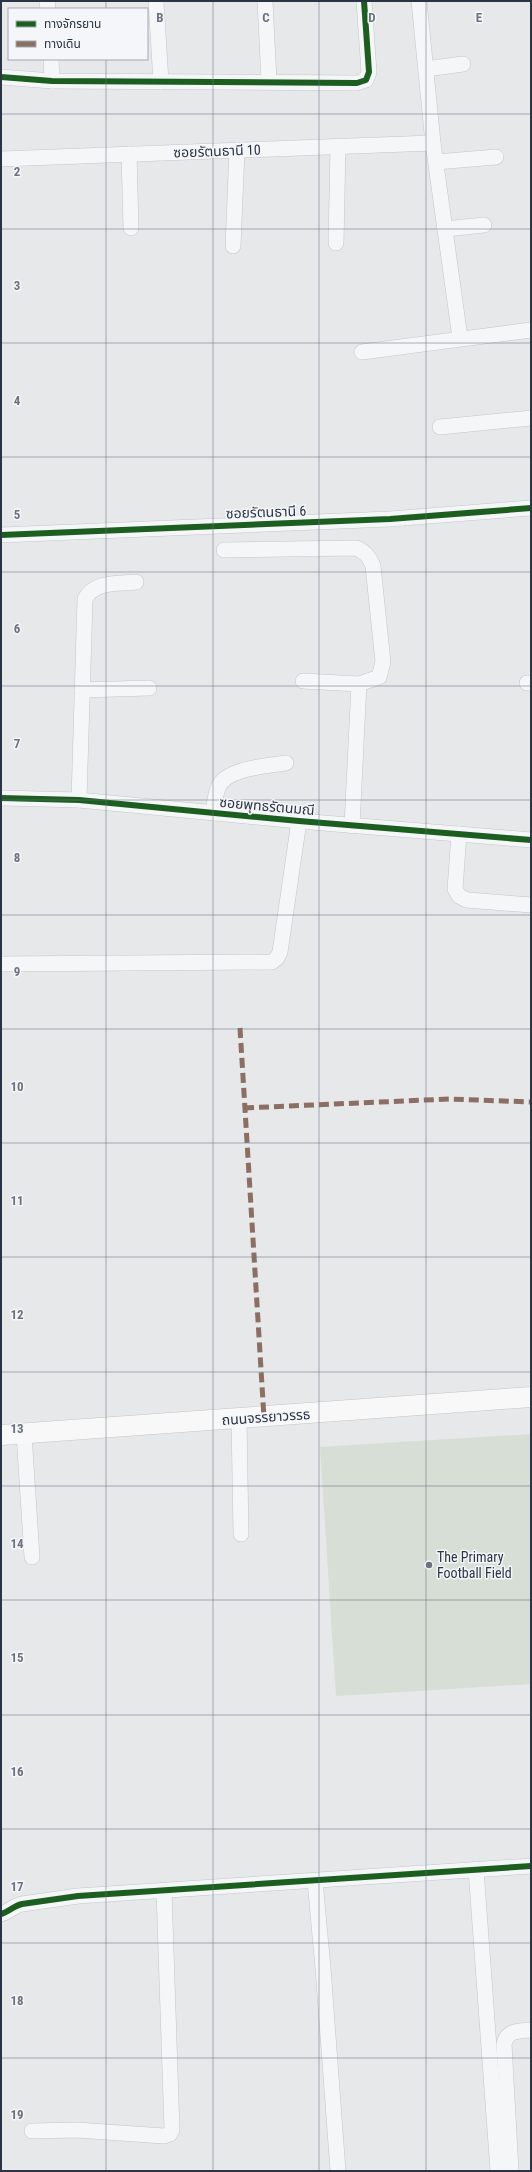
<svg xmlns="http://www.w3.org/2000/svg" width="532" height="2172" viewBox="0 0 532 2172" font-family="'Roboto Condensed','Noto Sans Thai',sans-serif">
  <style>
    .green { fill: #d6ded6 }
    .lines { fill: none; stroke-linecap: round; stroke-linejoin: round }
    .minor-casing { stroke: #c4c6c8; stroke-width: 16 }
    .major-casing { stroke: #c2c5c8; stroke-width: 21 }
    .minor { stroke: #f5f6f7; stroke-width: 15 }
    .major { stroke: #f8f8f8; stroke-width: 20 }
    .quiet { stroke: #8d6e63; stroke-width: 5; stroke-dasharray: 10 5; stroke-linecap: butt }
    .cycleway-casing { stroke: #f4f6f9; stroke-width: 8 }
    .cycleway { stroke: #1b5e20; stroke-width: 6 }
    .grid { fill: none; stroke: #6c737f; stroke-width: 1; stroke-opacity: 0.55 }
    .poi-dot { fill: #6c737f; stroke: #f4f6f9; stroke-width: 1.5 }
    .labels { text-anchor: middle; stroke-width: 3; stroke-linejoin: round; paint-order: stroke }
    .street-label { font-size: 14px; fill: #2b3445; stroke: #f4f6f9 }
    .poi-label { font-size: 14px; fill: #2b3445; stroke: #f4f6f9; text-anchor: start }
    .grid-label { font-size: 13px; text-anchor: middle; font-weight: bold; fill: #6c737f; stroke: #f4f6f9; stroke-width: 3; stroke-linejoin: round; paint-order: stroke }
  </style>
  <rect width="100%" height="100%" fill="#e6e8ea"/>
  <polygon class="green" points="531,1434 531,1684 336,1696 320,1447"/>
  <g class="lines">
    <g class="minor-casing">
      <g id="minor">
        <polyline points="47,1 48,9"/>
        <polyline points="156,1 161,82"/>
        <polyline points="265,1 269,81"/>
        <polyline points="419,1 433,143 460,338"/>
        <polyline points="51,59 52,81"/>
        <polyline points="426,69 463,64"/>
        <polyline points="1,77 52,81 357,83 366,80 369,72 364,1"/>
        <polyline points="129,154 131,228"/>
        <polyline points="1,159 433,143"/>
        <polyline points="436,162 496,157"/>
        <polyline points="445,229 484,225"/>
        <polyline points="336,243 338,146"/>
        <polyline points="233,246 237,150"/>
        <polyline points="362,352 531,330"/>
        <polyline points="440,427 531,418"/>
        <polyline points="1,535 390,519 531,508"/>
        <path d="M 224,550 L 356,548 C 366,552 369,557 373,566 L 383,662 L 379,677 L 359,684 L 303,681"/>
        <polyline points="527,683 531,683"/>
        <polyline points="82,690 149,688"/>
        <polyline points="1,798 79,800 299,821 531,840"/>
        <path d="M 79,800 L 85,599 C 94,581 119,584 136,582"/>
        <path d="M 213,813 C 214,805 215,796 218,788 C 225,768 268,766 286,763"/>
        <polyline points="352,826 359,684"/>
        <polyline points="459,834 455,889 459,896 467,900 531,905"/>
        <polyline points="1,964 272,962 277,958 280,952 299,821"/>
        <polyline points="239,1419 241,1534"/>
        <polyline points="24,1434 32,1557"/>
        <polyline points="476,1869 498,2171"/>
        <polyline points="315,1881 323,1968 338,2171"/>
        <path d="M 1,1914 C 9,1912 13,1906 22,1904 L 78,1896 L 531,1866"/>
        <polyline points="32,2131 77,2130 164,2136 170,2134 172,2130 164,1891"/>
        <path d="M 511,2171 L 504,2044 C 507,2030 519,2031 531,2030"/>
      </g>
    </g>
    <g class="major-casing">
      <polyline id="major" points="1,1435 531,1397"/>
    </g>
    <use href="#minor" class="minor"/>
    <use href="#major" class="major"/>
    <g class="quiet">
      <polyline points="240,1028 264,1418"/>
      <polyline points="244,1108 449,1099 531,1102"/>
    </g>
    <g class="cycleway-casing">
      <g id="cycleway">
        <polyline points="1,77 52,81 357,83 366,80 369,72 364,1"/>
        <polyline points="1,535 390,519 531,508"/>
        <polyline points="1,798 79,800 299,821 531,840"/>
        <path d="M 1,1914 C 9,1912 13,1906 22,1904 L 78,1896 L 531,1866"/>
      </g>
    </g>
    <use href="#cycleway" class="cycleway"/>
  </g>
  <path class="grid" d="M 106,1 L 106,9M 213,1 L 213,2171M 319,1 L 319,2171M 426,1 L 426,2171M 106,59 L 106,2171M 1,114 L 531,114M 1,229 L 531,229M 1,343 L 531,343M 1,457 L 531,457M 1,572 L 531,572M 1,686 L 531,686M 1,800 L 531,800M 1,915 L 531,915M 1,1029 L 531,1029M 1,1143 L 531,1143M 1,1257 L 531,1257M 1,1372 L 531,1372M 1,1486 L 531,1486M 1,1600 L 531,1600M 1,1715 L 531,1715M 1,1829 L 531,1829M 1,1943 L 531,1943M 1,2058 L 531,2058"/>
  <circle class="poi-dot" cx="429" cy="1565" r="4"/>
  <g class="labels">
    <g class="street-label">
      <text transform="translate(217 151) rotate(-2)" y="5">ซอยรัตนธานี 10</text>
      <text transform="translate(266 512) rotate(-2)" y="5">ซอยรัตนธานี 6</text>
      <text transform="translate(267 806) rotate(5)" y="5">ซอยพุทธรัตนมณี</text>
      <text transform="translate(266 1417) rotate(-4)" y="5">ถนนจรรยาวรรธ</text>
    </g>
    <g class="poi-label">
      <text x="437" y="1562">The Primary<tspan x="437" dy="16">Football Field</tspan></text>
    </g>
  </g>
  <g class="grid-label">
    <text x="160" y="22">B</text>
    <text x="266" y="22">C</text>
    <text x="372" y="22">D</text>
    <text x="479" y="22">E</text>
    <text x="17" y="176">2</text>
    <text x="17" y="290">3</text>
    <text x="17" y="405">4</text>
    <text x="17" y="519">5</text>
    <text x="17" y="633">6</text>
    <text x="17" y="748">7</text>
    <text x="17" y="862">8</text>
    <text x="17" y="976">9</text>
    <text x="17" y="1091">10</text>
    <text x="17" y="1205">11</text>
    <text x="17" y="1319">12</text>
    <text x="17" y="1433">13</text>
    <text x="17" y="1548">14</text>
    <text x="17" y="1662">15</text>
    <text x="17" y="1776">16</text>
    <text x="17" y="1891">17</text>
    <text x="17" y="2005">18</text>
    <text x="17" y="2119">19</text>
  </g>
  <rect width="532" height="2172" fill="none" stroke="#2b3445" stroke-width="4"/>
  <rect x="8" y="8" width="140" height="52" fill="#f4f6f9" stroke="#a4a8b1"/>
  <rect x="16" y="21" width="20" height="6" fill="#1b5e20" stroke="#a4a8b1"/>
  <text x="44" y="28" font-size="12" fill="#2b3445">ทางจักรยาน</text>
  <rect x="16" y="41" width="20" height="6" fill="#8d6e63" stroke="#a4a8b1"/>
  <text x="44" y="48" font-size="12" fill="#2b3445">ทางเดิน</text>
</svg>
